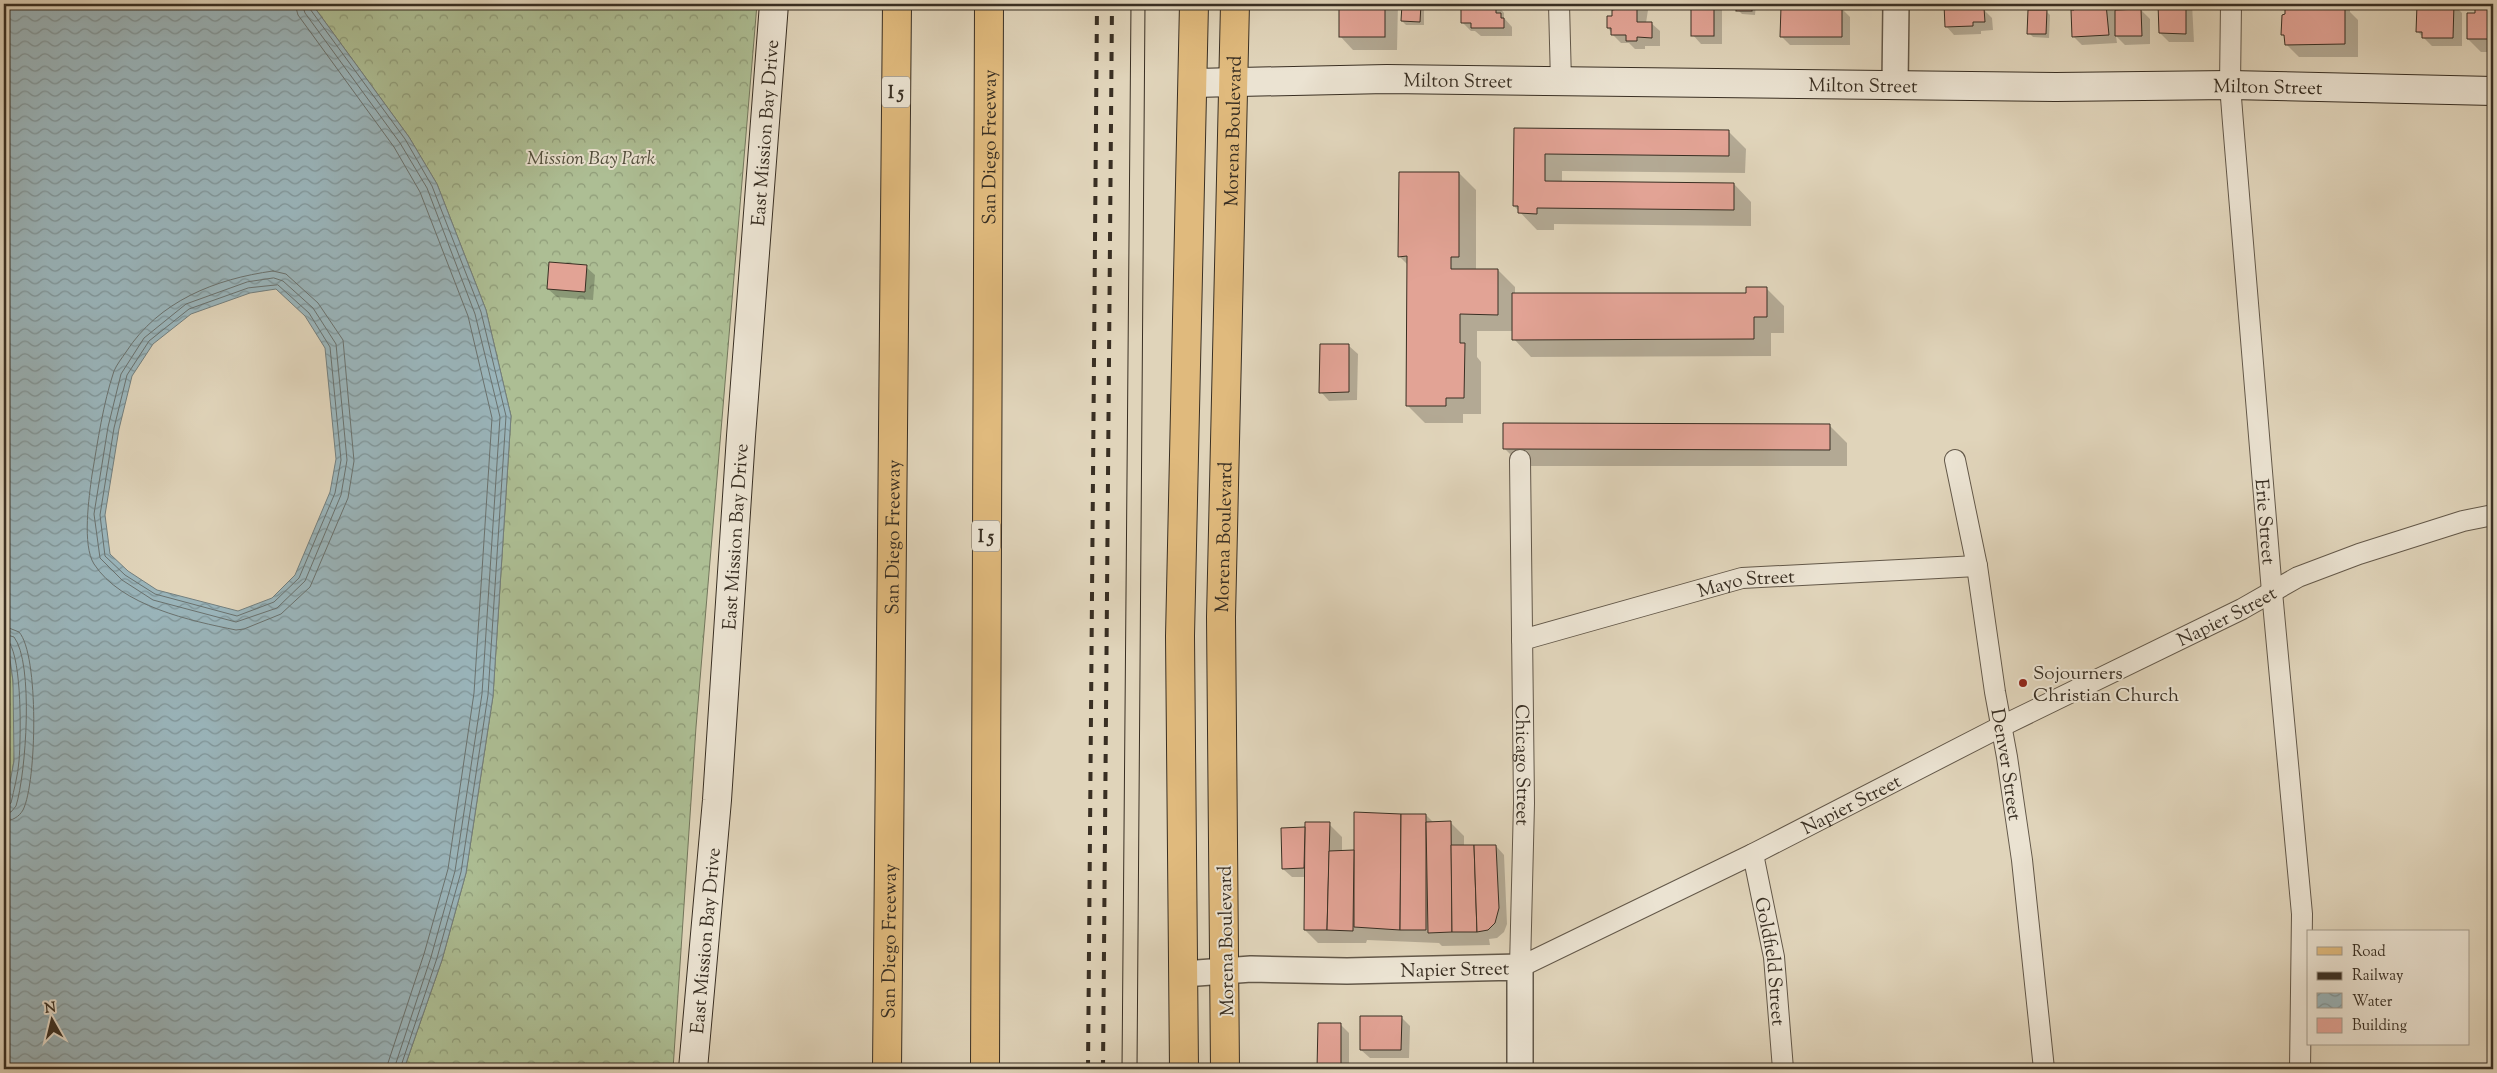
<svg xmlns="http://www.w3.org/2000/svg" width="2497" height="1073" viewBox="0 0 2497 1073" font-family="'Sorts Mill Goudy',serif">
  <style>
    .forest { fill: url(#forest-crowns); stroke: #73765c }
    .water { fill: url(#water-waves); stroke: #737f7e; fill-rule: evenodd }
    .shadow { fill: #0003 }
    .lines { fill: none; stroke-linecap: round; stroke-linejoin: round }
    .shore { stroke: #6a726f; stroke-width: 1 }
    .building { fill: #e2a395; stroke: #392f23 }
    .minor-casing { stroke: #635849; stroke-width: 22 }
    .tertiary-casing { stroke: #635849; stroke-width: 28 }
    .secondary-casing { stroke: #392f23; stroke-width: 30 }
    .primary-casing { stroke: #392f23; stroke-width: 30 }
    .motorway-casing { stroke: #392f23; stroke-width: 30 }
    .minor { stroke: #ebe3d2; stroke-width: 20 }
    .tertiary { stroke: #ebe3d2; stroke-width: 25 }
    .secondary { stroke: #ebe3d2; stroke-width: 28 }
    .primary { stroke: #e0ba7d; stroke-width: 28 }
    .motorway { stroke: #e0ba7d; stroke-width: 28 }
    .tram { stroke: #392f23; stroke-width: 1 }
    .rail { stroke: #392f23; stroke-width: 4; stroke-dasharray: 9 9; stroke-linecap: butt }
    .poi-dot { fill: #8f2418; stroke: #ebe3d2; stroke-width: 2 }
    .labels { text-anchor: middle; stroke-width: 4; stroke-linejoin: round; paint-order: stroke }
    .shield { fill: #ebe3d2; stroke: #6e6558; stroke-width: 1 }
    .shield-label { font-size: 18px; font-weight: bold; fill: #392f23 }
    .street-label { font-size: 19px; fill: #392f23; stroke: #ebe3d2 }
    .park-label { font-size: 19px; font-style: italic; fill: #504c3a; stroke: #ebe3d2 }
    .poi-label { font-size: 19px; fill: #392f23; stroke: #ebe3d2; text-anchor: start }
  </style>
  <defs>
    <pattern id="forest-crowns" width="20" height="18" patternUnits="userSpaceOnUse" patternTransform="scale(1.25)"><rect width="20" height="18" fill="#adbe94"/><path d="M2 6a3 3 0 1 1 6 0M12 15a3 3 0 1 1 6 0" fill="none" stroke="#8e9b78"/></pattern>
    <pattern id="water-waves" width="16" height="10" patternUnits="userSpaceOnUse" patternTransform="scale(1.25)"><rect width="16" height="10" fill="#9ab5bb"/><path d="M0 5q4-4 8 0t8 0" fill="none" stroke="#7f9498"/></pattern>
  </defs>
  <rect width="100%" height="100%" fill="#e0d4ba"/>
  <filter id="stains"><feTurbulence type="fractalNoise" baseFrequency=".004" numOctaves="4"/><feColorMatrix values="0 0 0 0 .2 0 0 0 0 .09 0 0 0 0 .02 0 0 0 .5 -.17"/></filter>
  <radialGradient id="worn" r=".72"><stop offset=".6" stop-color="#630" stop-opacity="0"/><stop offset="1" stop-color="#630" stop-opacity=".3"/></radialGradient>
  <g class="forest">
    <polygon points="312,4 757,4 696,727 673,1069 404,1069 442,960 466,873 493,696 511,416 486,310 437,184 409,137"/>
    <path d="M 4,641 C 16,666 16,731 14,760 C 12,778 7,797 4,814 Z"/>
  </g>
  <path class="water" d="M 4,4 L 312,4 L 409,137 L 437,184 L 486,310 L 511,416 L 493,696 L 466,873 L 442,960 L 404,1069 L 4,1069 L 4,814 L 14,761 L 13,681 L 9,652 L 4,641 ZM 276,289 L 305,316 L 325,348 L 336,459 L 330,492 L 295,575 L 272,598 L 238,611 L 157,590 L 128,571 L 110,554 L 105,515 L 119,429 L 132,376 L 153,344 L 191,314 L 250,293 Z"/>
  <g class="shadow">
    <polygon points="1340,4 1398,4 1397,50 1353,50 1340,36"/>
    <polygon points="1403,4 1424,4 1424,25 1406,25 1402,21"/>
    <polygon points="1462,4 1496,4 1504,13 1504,18 1512,27 1512,36 1481,36 1475,31 1471,31 1462,22"/>
    <polygon points="1619,4 1642,4 1648,10 1646,23 1651,23 1660,31 1660,46 1645,46 1645,49 1635,49 1629,43 1621,43 1613,35 1608,28 1619,11"/>
    <polygon points="1692,4 1716,4 1722,10 1722,44 1701,44 1693,35"/>
    <polygon points="1738,4 1756,4 1755,15 1742,14 1738,10"/>
    <polygon points="1945,4 1996,4 1996,9 1983,9 1992,18 1993,30 1981,31 1981,34 1954,35 1946,26"/>
    <polygon points="2035,4 2058,4 2058,9 2040,9"/>
    <polygon points="2075,4 2110,4 2114,11 2141,10 2150,19 2150,44 2125,45 2116,36 2117,43 2082,45 2073,36"/>
    <polygon points="2161,4 2192,4 2194,42 2169,42 2160,33"/>
    <polygon points="2302,4 2350,4 2350,12 2358,20 2358,57 2299,57 2286,44 2286,38 2283,35 2306,7"/>
    <polygon points="2365,4 2393,4 2393,7 2367,6"/>
    <polygon points="2412,4 2458,4 2458,9 2462,13 2462,46 2432,46 2417,31 2418,11"/>
    <polygon points="2477,4 2493,4 2493,52 2481,52 2468,39 2476,15"/>
    <polygon points="1841,8 1850,17 1850,45 1790,45 1782,37"/>
    <polygon points="2046,11 2050,15 2049,38 2033,37 2029,33"/>
    <polygon points="1515,129 1728,131 1746,149 1745,173 1562,171 1562,182 1734,184 1751,202 1751,226 1554,224 1554,230 1537,230 1514,206"/>
    <polygon points="1459,173 1476,190 1476,270 1498,270 1515,287 1515,294 1748,294 1766,288 1784,306 1784,333 1771,333 1771,356 1531,357 1514,339 1514,331 1477,331 1477,357 1481,362 1481,414 1463,414 1463,423 1425,423 1407,405 1408,265 1399,256"/>
    <polygon points="586,267 595,275 593,300 557,297 548,289"/>
    <polygon points="1349,346 1358,354 1357,400 1329,401 1321,392"/>
    <polygon points="1829,425 1847,443 1847,466 1522,466 1504,448"/>
    <polygon points="1426,815 1434,823 1451,823 1464,836 1464,846 1496,846 1504,855 1507,924 1504,932 1497,938 1489,939 1490,945 1442,946 1439,943 1367,940 1366,943 1318,943 1305,930 1305,877 1292,877 1283,869 1304,828 1329,824 1342,837 1342,851 1355,851"/>
    <polygon points="1401,1017 1410,1026 1409,1058 1370,1058 1361,1050"/>
    <polygon points="1319,1025 1341,1025 1349,1033 1349,1069 1319,1069"/>
  </g>
  <g class="lines">
    <g class="shore">
      <polyline points="295,4 298,15 394,147 420,192 468,316 492,418 474,693 448,869 424,954 386,1069"/>
      <polyline points="302,4 305,13 400,143 427,188 475,314 500,417 482,694 455,871 431,957 394,1069"/>
      <polyline points="308,4 310,9 405,139 432,186 481,312 506,416 488,695 461,872 437,958 400,1069"/>
      <path d="M 273,271 L 286,274 L 318,303 L 343,340 L 354,461 L 348,498 L 310,587 L 281,614 L 244,629 L 236,630 C 191,621 121,606 94,564 C 82,545 89,497 92,475 C 98,440 103,404 114,371 C 117,364 122,358 126,352 C 159,301 215,279 273,271 Z"/>
      <polygon points="274,278 283,281 313,308 336,344 347,460 341,495 305,581 277,608 236,622 153,600 122,580 100,558 94,514 108,427 121,374 144,338 186,304 247,282"/>
      <polygon points="278,285 309,313 330,347 341,460 335,493 299,578 274,602 237,616 155,594 125,575 105,556 100,515 114,428 127,375 149,341 189,309 248,288"/>
      <path d="M 4,626 L 19,632 C 39,654 37,782 23,810 C 19,817 12,821 4,821"/>
      <path d="M 4,634 L 14,637 C 34,663 26,774 16,806 L 11,812 L 4,813"/>
      <path d="M 4,640 L 9,642 C 22,662 21,735 19,761 C 18,775 14,789 11,803 L 4,807"/>
    </g>
  </g>
  <g class="building">
    <rect x="1339" y="4" width="46" height="33"/>
    <polygon points="1402,4 1421,4 1420,22 1401,21"/>
    <polygon points="1461,4 1496,4 1496,13 1501,13 1501,18 1504,18 1504,28 1471,28 1471,23 1461,23"/>
    <polygon points="1618,4 1640,4 1640,7 1637,7 1637,22 1652,22 1652,38 1637,37 1637,41 1626,41 1626,35 1611,35 1611,28 1607,28 1607,16 1612,16 1612,10 1618,9"/>
    <rect x="1691" y="4" width="23" height="32"/>
    <rect x="1736" y="4" width="16" height="7"/>
    <polygon points="1944,4 1972,4 1972,8 1984,8 1985,22 1973,22 1973,26 1945,27"/>
    <polygon points="2074,4 2106,4 2109,35 2072,37 2071,10 2074,10"/>
    <polygon points="2158,4 2184,4 2184,7 2186,7 2186,34 2159,33"/>
    <polygon points="2411,4 2454,4 2453,38 2422,38 2422,32 2416,32 2417,5"/>
    <polygon points="2475,4 2493,4 2493,39 2467,39 2467,13 2475,13"/>
    <polygon points="2285,6 2345,6 2345,44 2285,45 2284,35 2281,35 2282,15 2285,14"/>
    <polygon points="1781,7 1842,7 1842,37 1780,37"/>
    <polygon points="2141,9 2142,36 2115,36 2115,10"/>
    <polygon points="2028,10 2047,10 2046,34 2027,34"/>
    <polygon points="1514,128 1729,130 1729,156 1545,154 1545,181 1734,183 1734,210 1537,208 1537,214 1518,213 1518,206 1513,206"/>
    <polygon points="1399,172 1459,172 1459,257 1451,257 1451,269 1498,269 1498,315 1460,314 1460,343 1465,343 1464,398 1446,398 1446,406 1406,406 1407,256 1398,257"/>
    <polygon points="549,262 587,265 585,292 547,289"/>
    <polygon points="1746,287 1767,287 1767,317 1754,317 1754,339 1512,340 1512,293 1746,293"/>
    <polygon points="1320,344 1349,344 1349,392 1319,393"/>
    <polygon points="1503,423 1830,424 1830,450 1503,449"/>
    <polygon points="1354,812 1401,814 1400,930 1354,927"/>
    <polygon points="1401,814 1426,814 1426,930 1400,930"/>
    <polygon points="1451,821 1452,932 1428,933 1426,822"/>
    <polygon points="1305,822 1330,822 1327,930 1304,930"/>
    <polygon points="1305,827 1304,868 1282,869 1281,828"/>
    <polygon points="1451,845 1474,845 1477,932 1452,932"/>
    <polygon points="1474,845 1496,845 1499,908 1495,923 1488,930 1477,932"/>
    <polygon points="1354,850 1353,931 1327,930 1329,851"/>
    <polygon points="1360,1016 1402,1016 1401,1050 1360,1050"/>
    <polygon points="1318,1023 1341,1023 1341,1069 1317,1069"/>
  </g>
  <g class="lines">
    <g class="minor-casing">
      <g id="minor">
        <polyline points="1559,4 1561,82"/>
        <path id="s1" d="M 2231,4 L 2230,85 L 2233,123 L 2272,592 L 2302,914 L 2300,1069"/>
        <path id="s2" d="M 1520,460 L 1524,803 L 1520,967 L 1753,854 L 2002,726 L 2242,609 L 2298,577 L 2359,554 L 2463,521 L 2493,515"/>
        <path id="s3" d="M 1955,460 L 1977,566 L 1995,692 L 2007,757 L 2022,860 L 2044,1069"/>
        <path id="s4" d="M 1522,640 L 1742,578 L 1977,566"/>
        <path id="s5" d="M 1753,854 L 1774,957 L 1783,1069"/>
      </g>
    </g>
    <g class="tertiary-casing">
      <g id="tertiary">
        <polyline points="1895,85 1896,4"/>
        <path id="s6" d="M 1184,974 L 1251,969 L 1347,971 L 1520,967 L 1520,1069"/>
      </g>
    </g>
    <g class="secondary-casing">
      <g id="secondary">
        <path id="s7" d="M 1193,83 L 1387,79 L 2056,87 L 2230,85 L 2493,91"/>
        <path id="s8" d="M 693,1069 L 717,800 L 741,436 L 774,4"/>
      </g>
    </g>
    <g class="primary-casing">
      <g id="primary">
        <polyline points="1184,1069 1180,636 1194,4"/>
        <path id="s9" d="M 1225,1069 L 1221,617 L 1235,4"/>
      </g>
    </g>
    <g class="motorway-casing">
      <g id="motorway">
        <path id="s10" d="M 887,1069 L 897,4"/>
        <path id="s11" d="M 985,1069 L 989,4"/>
      </g>
    </g>
    <use href="#minor" class="minor"/>
    <use href="#tertiary" class="tertiary"/>
    <use href="#secondary" class="secondary"/>
    <use href="#primary" class="primary"/>
    <use href="#motorway" class="motorway"/>
    <g class="tram">
      <polyline points="1122,1069 1131,4"/>
      <polyline points="1137,1069 1145,4"/>
    </g>
    <g class="rail">
      <polyline points="1088,1069 1097,4"/>
      <polyline points="1103,1069 1112,4"/>
    </g>
  </g>
  <circle class="poi-dot" cx="2023" cy="683" r="5"/>
  <g class="labels">
    <g class="shield">
      <rect x="882" y="76.5" width="28" height="31" rx="4"/>
      <rect x="972" y="520.5" width="28" height="31" rx="4"/>
    </g>
    <g class="shield-label">
      <text x="896" y="98">I 5</text>
      <text x="986" y="542">I 5</text>
    </g>
    <g class="street-label">
      <text dy="7" stroke="none"><textPath href="#s7" startOffset="265">Milton Street</textPath></text>
      <text dy="7" stroke="none"><textPath href="#s7" startOffset="670">Milton Street</textPath></text>
      <text dy="7" stroke="none"><textPath href="#s7" startOffset="1075">Milton Street</textPath></text>
      <text dy="7" stroke="none"><textPath href="#s9" startOffset="938">Morena Boulevard</textPath></text>
      <text dy="7" stroke="none"><textPath href="#s8" startOffset="939">East Mission Bay Drive</textPath></text>
      <text dy="7" stroke="none"><textPath href="#s11" startOffset="922">San Diego Freeway</textPath></text>
      <text dy="7" stroke="none"><textPath href="#s1" startOffset="519">Erie Street</textPath></text>
      <text dy="7" stroke="none"><textPath href="#s10" startOffset="532">San Diego Freeway</textPath></text>
      <text dy="7" stroke="none"><textPath href="#s9" startOffset="532">Morena Boulevard</textPath></text>
      <text dy="7" stroke="none"><textPath href="#s8" startOffset="534">East Mission Bay Drive</textPath></text>
      <text dy="7" stroke="none"><textPath href="#s4" startOffset="232">Mayo Street</textPath></text>
      <text dy="7" stroke="none"><textPath href="#s2" startOffset="1296">Napier Street</textPath></text>
      <text dy="7" stroke="none"><textPath href="#s2" startOffset="305">Chicago Street</textPath></text>
      <text dy="7" stroke="none"><textPath href="#s3" startOffset="309">Denver Street</textPath></text>
      <text dy="7" stroke="none"><textPath href="#s2" startOffset="876">Napier Street</textPath></text>
      <text dy="7" stroke="none"><textPath href="#s8" startOffset="129">East Mission Bay Drive</textPath></text>
      <text dy="7" stroke="none"><textPath href="#s10" startOffset="128">San Diego Freeway</textPath></text>
      <text transform="translate(1225 941) rotate(-91)" y="7">Morena Boulevard</text>
      <text dy="7" stroke="none"><textPath href="#s5" startOffset="109">Goldfield Street</textPath></text>
      <text dy="7" stroke="none"><textPath href="#s6" startOffset="271">Napier Street</textPath></text>
    </g>
    <g class="park-label">
      <text x="591" y="164">Mission Bay Park</text>
    </g>
    <g class="poi-label">
      <text x="2033" y="679">Sojourners<tspan x="2033" dy="22">Christian Church</tspan></text>
    </g>
  </g>
  <rect width="2497" height="1073" fill="none" stroke="#e0d4ba" stroke-width="20"/>
  <rect x="5" y="5" width="2487" height="1063" fill="none" stroke="#392f23" stroke-width="2.5"/>
  <rect x="10" y="10" width="2477" height="1053" fill="none" stroke="#392f23"/>
  <rect x="2307" y="930" width="162" height="115" fill="#ebe3d2" stroke="#a49b8c"/>
  <rect x="2317" y="947" width="25" height="8" fill="#e0ba7d" stroke="#a49b8c"/>
  <text x="2352" y="956" font-size="15" fill="#392f23">Road</text>
  <rect x="2317" y="972" width="25" height="8" fill="#392f23" stroke="#a49b8c"/>
  <text x="2352" y="980" font-size="15" fill="#392f23">Railway</text>
  <rect x="2317" y="993" width="25" height="15" fill="url(#water-waves)" stroke="#a49b8c"/>
  <text x="2352" y="1006" font-size="15" fill="#392f23">Water</text>
  <rect x="2317" y="1018" width="25" height="15" fill="#e2a395" stroke="#a49b8c"/>
  <text x="2352" y="1030" font-size="15" fill="#392f23">Building</text>
  <g transform="translate(52 1020) rotate(352)" stroke="#ebe3d2" stroke-width="4" paint-order="stroke">
  <path d="M0-4L9 19L0 12L-9 19Z" fill="#392f23"/>
  <text y="-8" font-size="14" font-weight="bold" text-anchor="middle" fill="#392f23">N</text>
  </g>
  <rect width="100%" height="100%" filter="url(#stains)"/>
  <rect width="100%" height="100%" fill="url(#worn)"/>
</svg>
